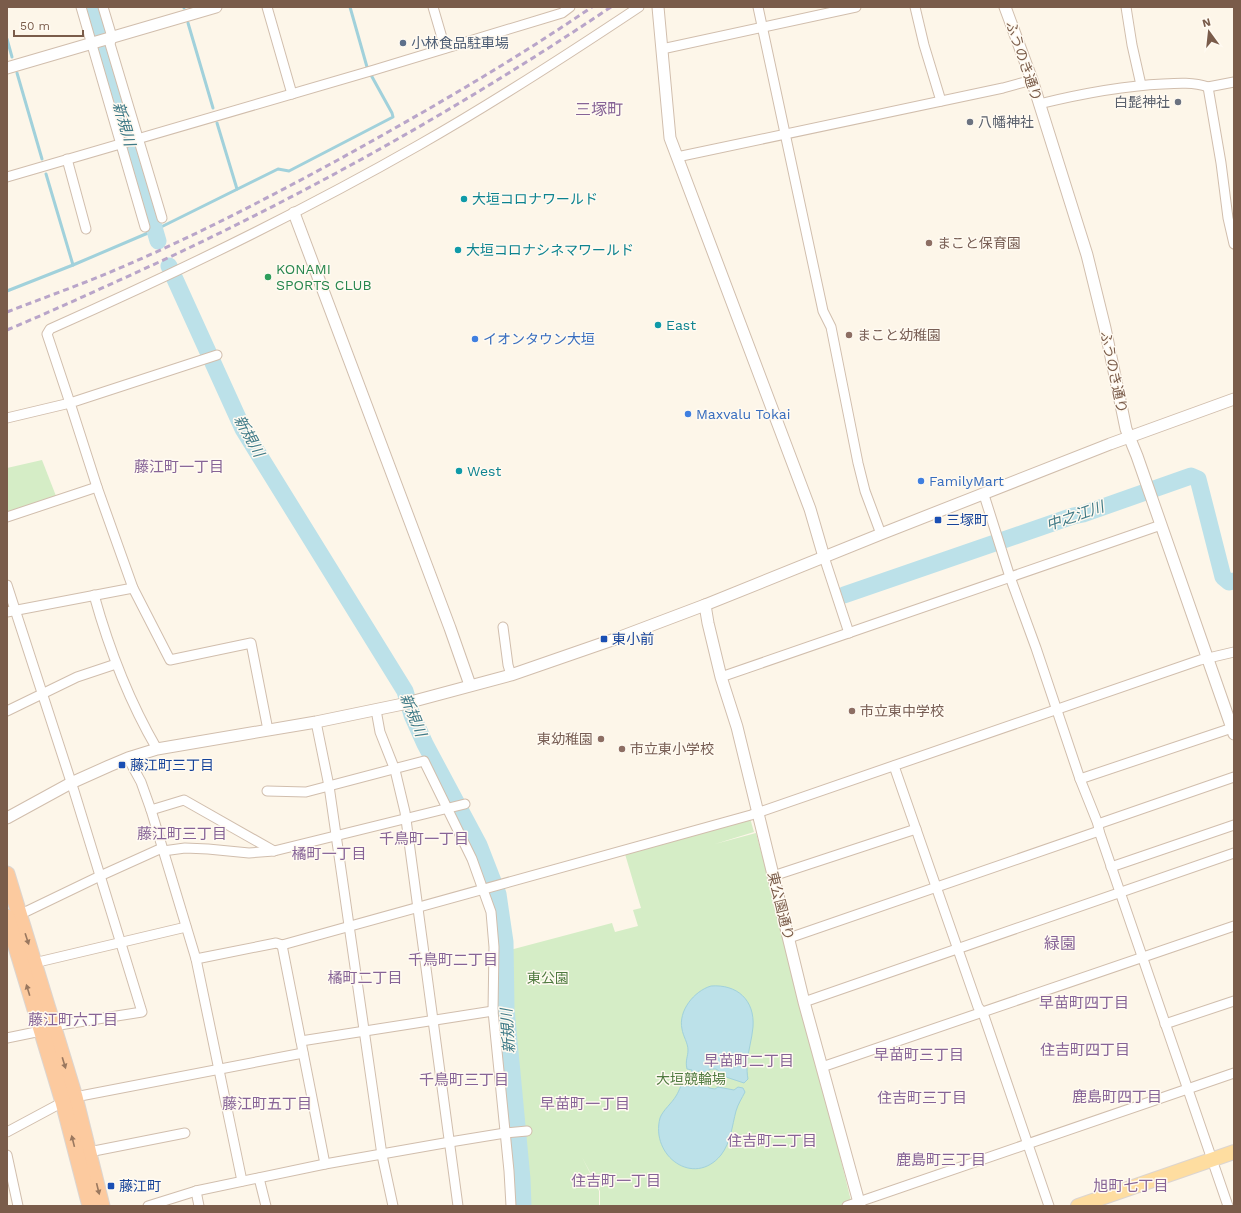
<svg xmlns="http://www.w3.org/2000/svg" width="1241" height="1213" viewBox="0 0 1241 1213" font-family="'Work Sans','Noto Sans JP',sans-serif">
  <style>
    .green { fill: #d5edc6 }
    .water { fill: #bce1e9; stroke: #a1d1db }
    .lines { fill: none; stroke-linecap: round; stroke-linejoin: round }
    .stream { stroke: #a1d1db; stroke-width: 3 }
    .river { stroke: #bce1e9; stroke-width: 17 }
    .minor-casing { stroke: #d1bead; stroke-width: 11 }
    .tertiary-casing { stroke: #d1bead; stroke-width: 13 }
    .primary-casing { stroke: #dcd5d0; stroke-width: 16 }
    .trunk-casing { stroke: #dcd5d0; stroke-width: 17 }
    .minor { stroke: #fff; stroke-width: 9 }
    .tertiary { stroke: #fff; stroke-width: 11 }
    .primary { stroke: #fedda0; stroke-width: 14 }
    .trunk { stroke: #fcca9f; stroke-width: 15 }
    .rail { stroke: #b9a5c9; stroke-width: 3; stroke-dasharray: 6 4; stroke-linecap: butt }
    .oneway { fill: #9a785f }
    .service-dot { fill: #5c6f8a; stroke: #fffaf1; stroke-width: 1.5 }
    .worship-dot { fill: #6b7280; stroke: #fffaf1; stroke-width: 1.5 }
    .culture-dot { fill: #0f9aa8; stroke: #fffaf1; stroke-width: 1.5 }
    .education-dot { fill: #8d6e63; stroke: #fffaf1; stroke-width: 1.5 }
    .leisure-dot { fill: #2e9e5b; stroke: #fffaf1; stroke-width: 1.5 }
    .shop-dot { fill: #3f7fe0; stroke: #fffaf1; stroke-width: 1.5 }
    .transit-dot { fill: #1a4fb4; stroke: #fffaf1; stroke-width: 1.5 }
    .labels { text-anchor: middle; stroke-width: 3; stroke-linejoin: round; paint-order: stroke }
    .service-label { font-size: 14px; fill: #4e5e75; stroke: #fffaf1; text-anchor: start }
    .street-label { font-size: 14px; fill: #7a5c4a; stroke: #fffaf1 }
    .worship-label { font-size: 14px; fill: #5b616d; stroke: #fffaf1; text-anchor: end }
    .culture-label { font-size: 14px; fill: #0d838f; stroke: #fffaf1; text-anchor: start }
    .education-label { font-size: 14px; fill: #785e54; stroke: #fffaf1; text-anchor: start }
    .leisure-label { font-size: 14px; fill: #27864d; stroke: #fffaf1; text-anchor: start }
    .shop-label { font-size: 14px; fill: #366cbe; stroke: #fffaf1; text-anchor: start }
    .transit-label { font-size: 14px; fill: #164399; stroke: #fffaf1; text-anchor: start }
    .park-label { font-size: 14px; fill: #4f7a3f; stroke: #fffaf1 }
    .water-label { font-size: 15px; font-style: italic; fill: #3f7a87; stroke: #fffaf1 }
    .neighbourhood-label { font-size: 15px; fill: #866396; stroke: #fffaf1 }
    .quarter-label { font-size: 16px; fill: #866396; stroke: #fffaf1 }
  </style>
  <rect width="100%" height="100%" fill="#fdf6e9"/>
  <g class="green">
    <polygon points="42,460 56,496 7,513 7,468"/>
    <polygon points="750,818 754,832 715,844 756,833 806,1018 852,1205 847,1206 600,1206 600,1191 582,1157 599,1191 599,1206 531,1206 520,1094 510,950 612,923 615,932 638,926 633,910 641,908 625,854"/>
  </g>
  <g class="water">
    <path d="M 711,986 C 737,984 755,1000 753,1027 C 752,1039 748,1051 747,1064 C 747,1069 747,1074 748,1079 L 744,1083 L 723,1076 L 719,1071 L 716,1069 L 711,1069 L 705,1072 L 698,1071 L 698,1074 L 691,1073 L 692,1070 L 687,1069 C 685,1060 688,1057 688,1050 C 688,1043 683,1036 682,1029 C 678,1011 694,991 711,986 Z"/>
    <path d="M 687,1078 L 704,1081 L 709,1088 L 715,1089 L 718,1087 L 734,1090 L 738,1087 L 743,1088 L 745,1092 C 742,1098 738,1104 736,1111 C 732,1126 731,1142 721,1155 C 694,1188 650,1156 660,1118 C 663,1110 672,1103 676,1096 C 680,1090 681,1082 687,1078 Z"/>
  </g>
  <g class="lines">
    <g class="stream">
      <polyline points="184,7 184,8"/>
      <polyline points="350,7 367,67"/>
      <polyline points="188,23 213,108"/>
      <polyline points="7,39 12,57"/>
      <polyline points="17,73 42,159"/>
      <polyline points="217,123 237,189"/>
      <polyline points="46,174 73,265 155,230 278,169 289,171 393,117 392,113 371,75"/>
      <polyline points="7,291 73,265"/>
    </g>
    <g class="river">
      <polyline points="90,7 158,241"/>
      <polyline points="169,266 243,429 405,691 412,715 425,744 479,845 498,894 505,942 506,1009 522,1179 523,1206"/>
      <polyline points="844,595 1073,516 1083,514 1191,476 1198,479 1223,577 1229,582 1234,581"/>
    </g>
    <g class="minor-casing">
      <g id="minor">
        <polyline points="81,7 145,227"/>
        <polyline points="103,7 112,37 110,44 162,218"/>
        <polyline points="267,7 292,94"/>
        <polyline points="433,7 445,48"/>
        <polyline points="758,7 823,311 831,327 858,463 865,491 881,534"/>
        <polyline points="915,7 924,45 941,101"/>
        <polyline points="1126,7 1132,45 1141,85"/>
        <polyline points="662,49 856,7"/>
        <polyline points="1234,82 1208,87 1221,163 1228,218 1234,244"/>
        <path d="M 1039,104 C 1080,94 1121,86 1163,84 C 1178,83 1194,82 1208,87"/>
        <polyline points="677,157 1003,88 1032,80"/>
        <polyline points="67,159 86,229"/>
        <polyline points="7,177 374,70 562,13 570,7"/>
        <polyline points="217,355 70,403 97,487 133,588 170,660 251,643 268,730"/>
        <path d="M 7,418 L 70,403 L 47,334 L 50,329 C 176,273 300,213 419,145 C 495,102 567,55 639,7"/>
        <polyline points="984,495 1010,577 1036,648 1080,779 1098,824 1099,831 1228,1206"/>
        <polyline points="7,517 97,487"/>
        <polyline points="824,557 849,633"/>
        <polyline points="7,585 74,791 142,1012 53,1026"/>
        <path d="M 94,595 C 109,649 129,701 157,749"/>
        <polyline points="7,612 133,588"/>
        <polyline points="503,627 508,665 511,675"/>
        <polyline points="721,677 1161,525"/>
        <polyline points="376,710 380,732 395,770 405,812 458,1206"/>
        <polyline points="7,711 77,677 116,664"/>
        <polyline points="316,722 329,786 382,1155 393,1206"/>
        <polyline points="128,758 141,782 151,810 196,959 242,1181"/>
        <polyline points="894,766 978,1007 983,1013 1049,1206"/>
        <polyline points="1080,779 1232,728"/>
        <polyline points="267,791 306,792 424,761 472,859 491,912 494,947 493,1011 509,1171 511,1206"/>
        <polyline points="151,810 184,800 274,851"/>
        <polyline points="1098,824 1234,777"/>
        <polyline points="163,851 185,848 208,849 249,853 274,851 465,804"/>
        <polyline points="1111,867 1234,825"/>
        <polyline points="773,876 916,829"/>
        <polyline points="19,915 100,876 162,848"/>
        <polyline points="789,938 1099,831"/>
        <polyline points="282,945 325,1164"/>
        <polyline points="196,959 276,943 282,945 751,815 1200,660 1234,652"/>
        <polyline points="34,963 186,927"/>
        <polyline points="804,1002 1234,853"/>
        <polyline points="1165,1024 1234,1001"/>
        <polyline points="7,1038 41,1031"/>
        <polyline points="301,1041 493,1011"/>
        <polyline points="822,1067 1234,926"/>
        <polyline points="75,1097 303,1053"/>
        <polyline points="7,1132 63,1102"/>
        <polyline points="89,1152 185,1133"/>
        <polyline points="7,1155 18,1206"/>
        <polyline points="259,1178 266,1206"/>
        <polyline points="196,1191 199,1206"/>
        <polyline points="148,1206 196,1191 325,1164 450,1142 505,1133 527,1131"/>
        <polyline points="847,1206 1234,1073"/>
      </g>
    </g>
    <g class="tertiary-casing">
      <g id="tertiary">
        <polyline points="658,7 670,138 810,509 824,557"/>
        <polyline points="1005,7 1032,80 1087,255 1105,328 1126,429 1137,456 1234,734"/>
        <polyline points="7,68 216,7"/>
        <polyline points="294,213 450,628 470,685"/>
        <polyline points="705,605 708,623 721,677 737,727 804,1002 860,1206"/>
        <polyline points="7,818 71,783 109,766 128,758 157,749 316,722 403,704 511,675 615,639 705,605 881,534 1110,444 1234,399"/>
      </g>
    </g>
    <g class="primary-casing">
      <polyline id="primary" points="1078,1206 1234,1152"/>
    </g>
    <g class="trunk-casing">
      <g id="trunk">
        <polyline points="7,874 75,1097 102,1206"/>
        <polyline points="7,917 63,1102 90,1206"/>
      </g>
    </g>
    <use href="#minor" class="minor"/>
    <use href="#tertiary" class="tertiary"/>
    <use href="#primary" class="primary"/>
    <use href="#trunk" class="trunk"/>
    <g class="rail">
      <path d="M 7,312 C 43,298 80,285 115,270 C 191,238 264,200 336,161 C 423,113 510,63 592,7"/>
      <path d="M 7,330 C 50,312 91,293 133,274 C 300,198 459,109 611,7"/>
    </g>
  </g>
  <defs><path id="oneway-solid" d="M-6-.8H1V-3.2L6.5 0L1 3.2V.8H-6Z"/></defs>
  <g class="oneway">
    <use href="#oneway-solid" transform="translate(27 939) rotate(72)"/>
    <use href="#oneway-solid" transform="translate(28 990) rotate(-107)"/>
    <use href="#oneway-solid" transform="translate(64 1063) rotate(73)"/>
    <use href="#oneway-solid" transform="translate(73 1141) rotate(-104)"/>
    <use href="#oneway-solid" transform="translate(98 1189) rotate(76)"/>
  </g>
  <circle class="service-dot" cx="403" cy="43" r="4"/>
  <g class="worship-dot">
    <circle cx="1178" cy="102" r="4"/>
    <circle cx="970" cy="122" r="4"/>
  </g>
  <g class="culture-dot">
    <circle cx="464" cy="199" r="4"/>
    <circle cx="458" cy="250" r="4"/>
    <circle cx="658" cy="325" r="4"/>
    <circle cx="459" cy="471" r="4"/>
  </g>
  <g class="education-dot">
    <circle cx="929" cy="243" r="4"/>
    <circle cx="849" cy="335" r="4"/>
    <circle cx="852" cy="711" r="4"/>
    <circle cx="601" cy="739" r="4"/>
    <circle cx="622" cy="749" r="4"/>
  </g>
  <circle class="leisure-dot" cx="268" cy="277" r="4"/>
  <g class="shop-dot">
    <circle cx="475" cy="339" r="4"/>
    <circle cx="688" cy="414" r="4"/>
    <circle cx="921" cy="481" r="4"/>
  </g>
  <g class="transit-dot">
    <rect x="934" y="516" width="8" height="8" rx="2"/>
    <rect x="600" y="635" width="8" height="8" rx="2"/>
    <rect x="118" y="761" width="8" height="8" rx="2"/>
    <rect x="107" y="1182" width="8" height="8" rx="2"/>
  </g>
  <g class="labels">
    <g class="service-label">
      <text x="411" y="48">小林食品駐車場</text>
    </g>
    <g class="street-label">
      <text transform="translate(1024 61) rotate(71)" y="5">ふうのき通り</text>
      <text transform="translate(1114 372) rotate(78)" y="5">ふうのき通り</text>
      <text transform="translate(781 906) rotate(76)" y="5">東公園通り</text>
    </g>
    <g class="worship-label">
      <text x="1170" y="107">白髭神社</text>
      <text x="978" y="127" text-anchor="start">八幡神社</text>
    </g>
    <g class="culture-label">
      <text x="472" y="204">大垣コロナワールド</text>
      <text x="466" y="255">大垣コロナシネマワールド</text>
      <text x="666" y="330">East</text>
      <text x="467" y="476">West</text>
    </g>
    <g class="education-label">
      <text x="937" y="248">まこと保育園</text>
      <text x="857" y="340">まこと幼稚園</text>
      <text x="860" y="716">市立東中学校</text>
      <text x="593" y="744" text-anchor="end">東幼稚園</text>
      <text x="630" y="754">市立東小学校</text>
    </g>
    <g class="leisure-label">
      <text x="276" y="274">KONAMI<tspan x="276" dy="16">SPORTS CLUB</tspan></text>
    </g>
    <g class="shop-label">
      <text x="483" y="344">イオンタウン大垣</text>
      <text x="696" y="419">Maxvalu Tokai</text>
      <text x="929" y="486">FamilyMart</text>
    </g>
    <g class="transit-label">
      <text x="946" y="525">三塚町</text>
      <text x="612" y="644">東小前</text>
      <text x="130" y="770">藤江町三丁目</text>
      <text x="119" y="1191">藤江町</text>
    </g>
    <g class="park-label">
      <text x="548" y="983">東公園</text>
      <text x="691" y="1084">大垣競輪場</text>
    </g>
    <g class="water-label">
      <text transform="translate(124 124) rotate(74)" y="5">新規川</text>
      <text transform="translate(249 436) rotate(61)" y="5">新規川</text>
      <text transform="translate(1075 516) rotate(-19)" y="5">中之江川</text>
      <text transform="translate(413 715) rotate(68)" y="5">新規川</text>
      <text transform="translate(508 1031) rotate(-94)" y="5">新規川</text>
    </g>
    <g class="neighbourhood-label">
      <text x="179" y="472">藤江町一丁目</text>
      <text x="182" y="839">藤江町三丁目</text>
      <text x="424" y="844">千鳥町一丁目</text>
      <text x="329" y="859">橘町一丁目</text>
      <text x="453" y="965">千鳥町二丁目</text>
      <text x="365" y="983">橘町二丁目</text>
      <text x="1084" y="1008">早苗町四丁目</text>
      <text x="73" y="1025">藤江町六丁目</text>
      <text x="1085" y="1055">住吉町四丁目</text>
      <text x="919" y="1060">早苗町三丁目</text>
      <text x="749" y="1066">早苗町二丁目</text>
      <text x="464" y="1085">千鳥町三丁目</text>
      <text x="1117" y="1102">鹿島町四丁目</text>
      <text x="922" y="1103">住吉町三丁目</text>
      <text x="267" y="1109">藤江町五丁目</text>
      <text x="585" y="1109">早苗町一丁目</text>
      <text x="772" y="1146">住吉町二丁目</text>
      <text x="941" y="1165">鹿島町三丁目</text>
      <text x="616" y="1186">住吉町一丁目</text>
      <text x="1131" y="1191">旭町七丁目</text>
    </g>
    <g class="quarter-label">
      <text x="599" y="115">三塚町</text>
      <text x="1060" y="949">緑園</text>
    </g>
  </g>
  <rect width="1241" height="1213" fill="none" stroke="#7a5c4a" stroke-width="16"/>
  <g transform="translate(1209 32) rotate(345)" stroke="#fffaf1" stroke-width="3" paint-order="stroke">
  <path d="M0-3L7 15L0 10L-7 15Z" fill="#7a5c4a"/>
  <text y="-6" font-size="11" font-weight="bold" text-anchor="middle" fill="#7a5c4a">N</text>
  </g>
  <path d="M14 30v6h69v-6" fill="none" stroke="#7a5c4a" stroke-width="2"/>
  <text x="20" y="30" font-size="12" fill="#7a5c4a" stroke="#fffaf1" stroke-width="3" paint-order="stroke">50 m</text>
</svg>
